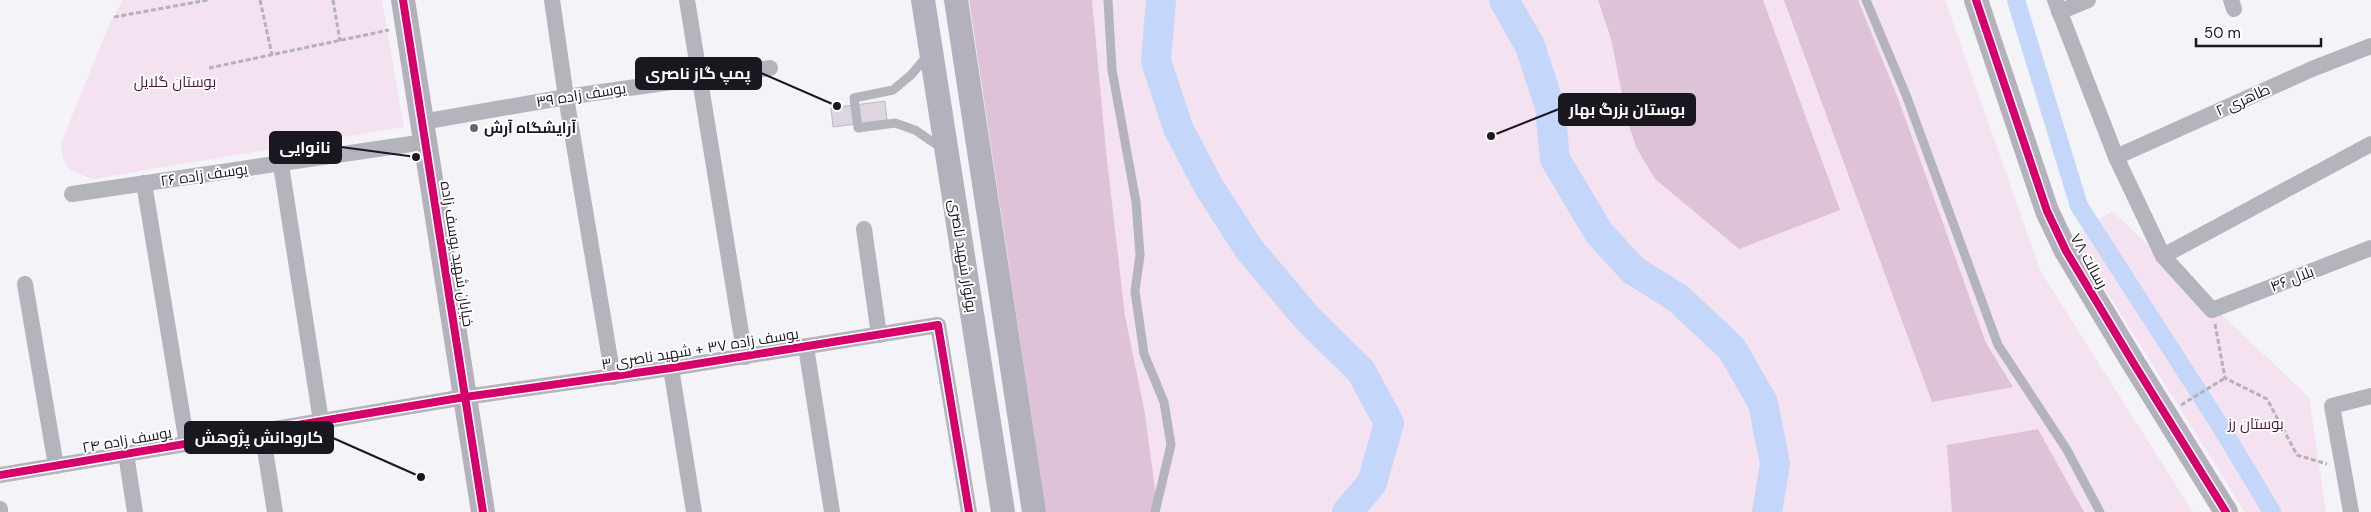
<svg xmlns="http://www.w3.org/2000/svg" width="2371" height="512" viewBox="0 0 2371 512" font-family="'DM Sans',Cairo,sans-serif">
  <style>
    .green { fill: #f4e2f0 }
    .forest { fill: #dec3d8 }
    .lines { fill: none; stroke-linecap: round; stroke-linejoin: round }
    .canal { stroke: #c4d6f9; stroke-width: 18 }
    .river { stroke: #c4d6f9; stroke-width: 30 }
    .building { fill: #ddd5e0; stroke: #bfbac2 }
    .path { stroke: #b3b2b7; stroke-width: 3; stroke-dasharray: 5 2.5; stroke-linecap: butt }
    .lane { stroke: #b3b4bc; stroke-width: 9 }
    .street { stroke: #b3b4bc; stroke-width: 16 }
    .secondary { stroke: #b3b2bc; stroke-width: 24 }
    .cycleway-casing { stroke: #fff; stroke-width: 11 }
    .cycleway { stroke: #d6006c; stroke-width: 8 }
    .poi-dot { fill: #67646c; stroke: #fff; stroke-width: 2 }
    .labels { text-anchor: middle; stroke-width: 4; stroke-linejoin: round; paint-order: stroke }
    .park-label { font-size: 15px; fill: #4e1442; stroke: #fff }
    .street-label { font-size: 15px; fill: #1b1721; stroke: #fff }
    .poi-label { font-size: 15px; font-weight: bold; fill: #1b1721; stroke: #fff; text-anchor: start }
    .leader { fill: none; stroke: #1b1721; stroke-width: 2 }
    .callout-dot { fill: #1b1721; stroke: #fff; stroke-width: 2 }
    .callout { fill: #1b1721; stroke: #1b1721; stroke-width: 2 }
    .callout-label { font-size: 16px; text-anchor: middle; font-weight: bold; fill: #fff }
  </style>
  <rect width="100%" height="100%" fill="#f4f3f8"/>
  <g class="green">
    <path d="M 123,0 L 382,0 L 404,127 L 94,179 C 69,171 63,170 61,143 L 109,25 Z"/>
    <polygon points="969,0 1945,0 2041,272 2193,512 1046,512"/>
    <polygon points="2112,211 2309,397 2326,512 2245,512 2072,236"/>
  </g>
  <g class="forest">
    <polygon points="969,0 1092,0 1106,151 1125,316 1145,414 1157,504 1156,512 1046,512"/>
    <polygon points="1598,0 1763,0 1840,210 1739,249 1655,179 1636,147 1627,119 1611,39"/>
    <polygon points="1784,0 1858,0 1899,101 1986,343 2013,387 1932,402"/>
    <polygon points="2038,429 2084,512 1952,512 1947,445"/>
  </g>
  <g class="lines">
    <polyline class="canal" points="2016,0 2079,206 2221,427 2272,512"/>
    <g class="river">
      <polyline points="1161,0 1156,61 1178,128 1209,187 1249,249 1308,319 1361,371 1389,423 1372,483 1347,512"/>
      <polyline points="1504,0 1530,46 1550,107 1555,159 1599,233 1633,270 1679,299 1732,349 1763,403 1775,464 1767,512"/>
    </g>
  </g>
  <polygon class="building" points="885,101 887,120 833,127 831,108"/>
  <g class="lines">
    <g class="path">
      <polyline points="260,0 272,55"/>
      <polyline points="333,0 340,41"/>
      <polyline points="114,17 208,0"/>
      <polyline points="209,68 389,30"/>
      <polyline points="2215,324 2225,378 2267,399 2297,455 2327,464"/>
      <polyline points="2181,405 2225,378"/>
    </g>
    <g class="lane">
      <polyline points="1108,0 1112,70 1136,202 1140,255 1135,291 1144,354 1164,402 1171,445 1155,512"/>
      <polyline points="1866,0 1906,95 1998,345 2067,450 2100,512"/>
      <polyline points="928,55 911,75 893,90 854,98 858,128 895,123 915,130 943,149"/>
    </g>
    <g class="street">
      <polyline points="552,0 566,97 613,377"/>
      <polyline points="687,0 745,357"/>
      <polyline points="2055,0 2116,157 2163,256 2212,310 2371,248"/>
      <polyline points="2231,0 2234,9"/>
      <polyline points="2059,12 2088,0"/>
      <polyline points="422,122 566,97 770,68"/>
      <polyline points="2116,157 2312,69 2371,46"/>
      <polyline points="281,165 321,421"/>
      <polyline points="144,183 187,444"/>
      <polyline points="72,194 425,142"/>
      <polyline points="864,229 879,335"/>
      <polyline points="2163,256 2371,144"/>
      <polyline points="25,284 56,466"/>
      <polyline points="806,347 832,512"/>
      <polyline points="671,368 694,512"/>
      <polyline points="262,431 275,512"/>
      <polyline points="126,454 135,512"/>
      <polyline points="0,475 465,397 671,368 938,325 969,512"/>
      <polyline points="0,509 0,512"/>
      <polyline points="2351,512 2332,406 2371,396"/>
    </g>
    <g class="secondary">
      <polyline points="403,0 483,512"/>
      <polyline points="923,0 1003,512"/>
      <polyline points="956,0 1034,512"/>
      <polyline points="1976,0 2047,211 2066,251 2134,364 2226,512"/>
    </g>
    <g class="cycleway-casing">
      <g id="cycleway">
        <polyline points="403,0 483,512"/>
        <polyline points="1976,0 2047,211 2066,251 2134,364 2226,512"/>
        <polyline points="0,475 465,397 671,368 938,325 969,512"/>
      </g>
    </g>
    <use href="#cycleway" class="cycleway"/>
  </g>
  <circle class="poi-dot" cx="474" cy="128" r="5"/>
  <g class="labels">
    <g class="park-label">
      <text x="175" y="87">بوستان گلایل</text>
      <text x="2256" y="429">بوستان رز</text>
    </g>
    <g class="street-label">
      <text transform="translate(581 95) rotate(-9)" y="5">یوسف زاده ۳۹</text>
      <text transform="translate(2243 100) rotate(-24)" y="5">طاهری ۲</text>
      <text transform="translate(204 175) rotate(-8)" y="5">یوسف زاده ۲۶</text>
      <text transform="translate(457 254) rotate(81)" y="5">خیابان شهید یوسف زاده</text>
      <text transform="translate(963 256) rotate(81)" y="5">بولوار شهید ناصری</text>
      <text transform="translate(2089 261) rotate(61)" y="5">رسالت ۷۸</text>
      <text transform="translate(2292 279) rotate(-21)" y="5">بلال ۴۶</text>
      <text transform="translate(700 349) rotate(-9)" y="5">یوسف زاده ۳۷ + شهید ناصری ۳</text>
      <text transform="translate(127 440) rotate(-10)" y="5">یوسف زاده ۲۴</text>
    </g>
    <g class="poi-label">
      <text x="484" y="133">آرایشگاه آرش</text>
    </g>
  </g>
  <path class="leader" d="M837 106L761 73M1491 136L1559 109M416 157L341 147M421 477L333 438"/>
  <g class="callout-dot">
    <circle cx="837" cy="106" r="5"/>
    <circle cx="1491" cy="136" r="5"/>
    <circle cx="416" cy="157" r="5"/>
    <circle cx="421" cy="477" r="5"/>
  </g>
  <g class="callout">
    <rect x="636" y="58" width="125" height="31" rx="5"/>
    <rect x="1559" y="94" width="136" height="31" rx="5"/>
    <rect x="270" y="132" width="71" height="31" rx="5"/>
    <rect x="185" y="422" width="148" height="31" rx="5"/>
  </g>
  <g class="callout-label">
    <text x="698" y="79">پمپ گاز ناصری</text>
    <text x="1627" y="115">بوستان بزرگ بهار</text>
    <text x="305" y="153">نانوایی</text>
    <text x="259" y="443">کارودانش پژوهش</text>
  </g>
  <path d="M2196 38v8h125v-8" fill="none" stroke="#1b1721" stroke-width="2.5"/>
  <text x="2204" y="38" font-size="15" fill="#1b1721" stroke="#ffffff" stroke-width="4" paint-order="stroke">50 m</text>
</svg>
